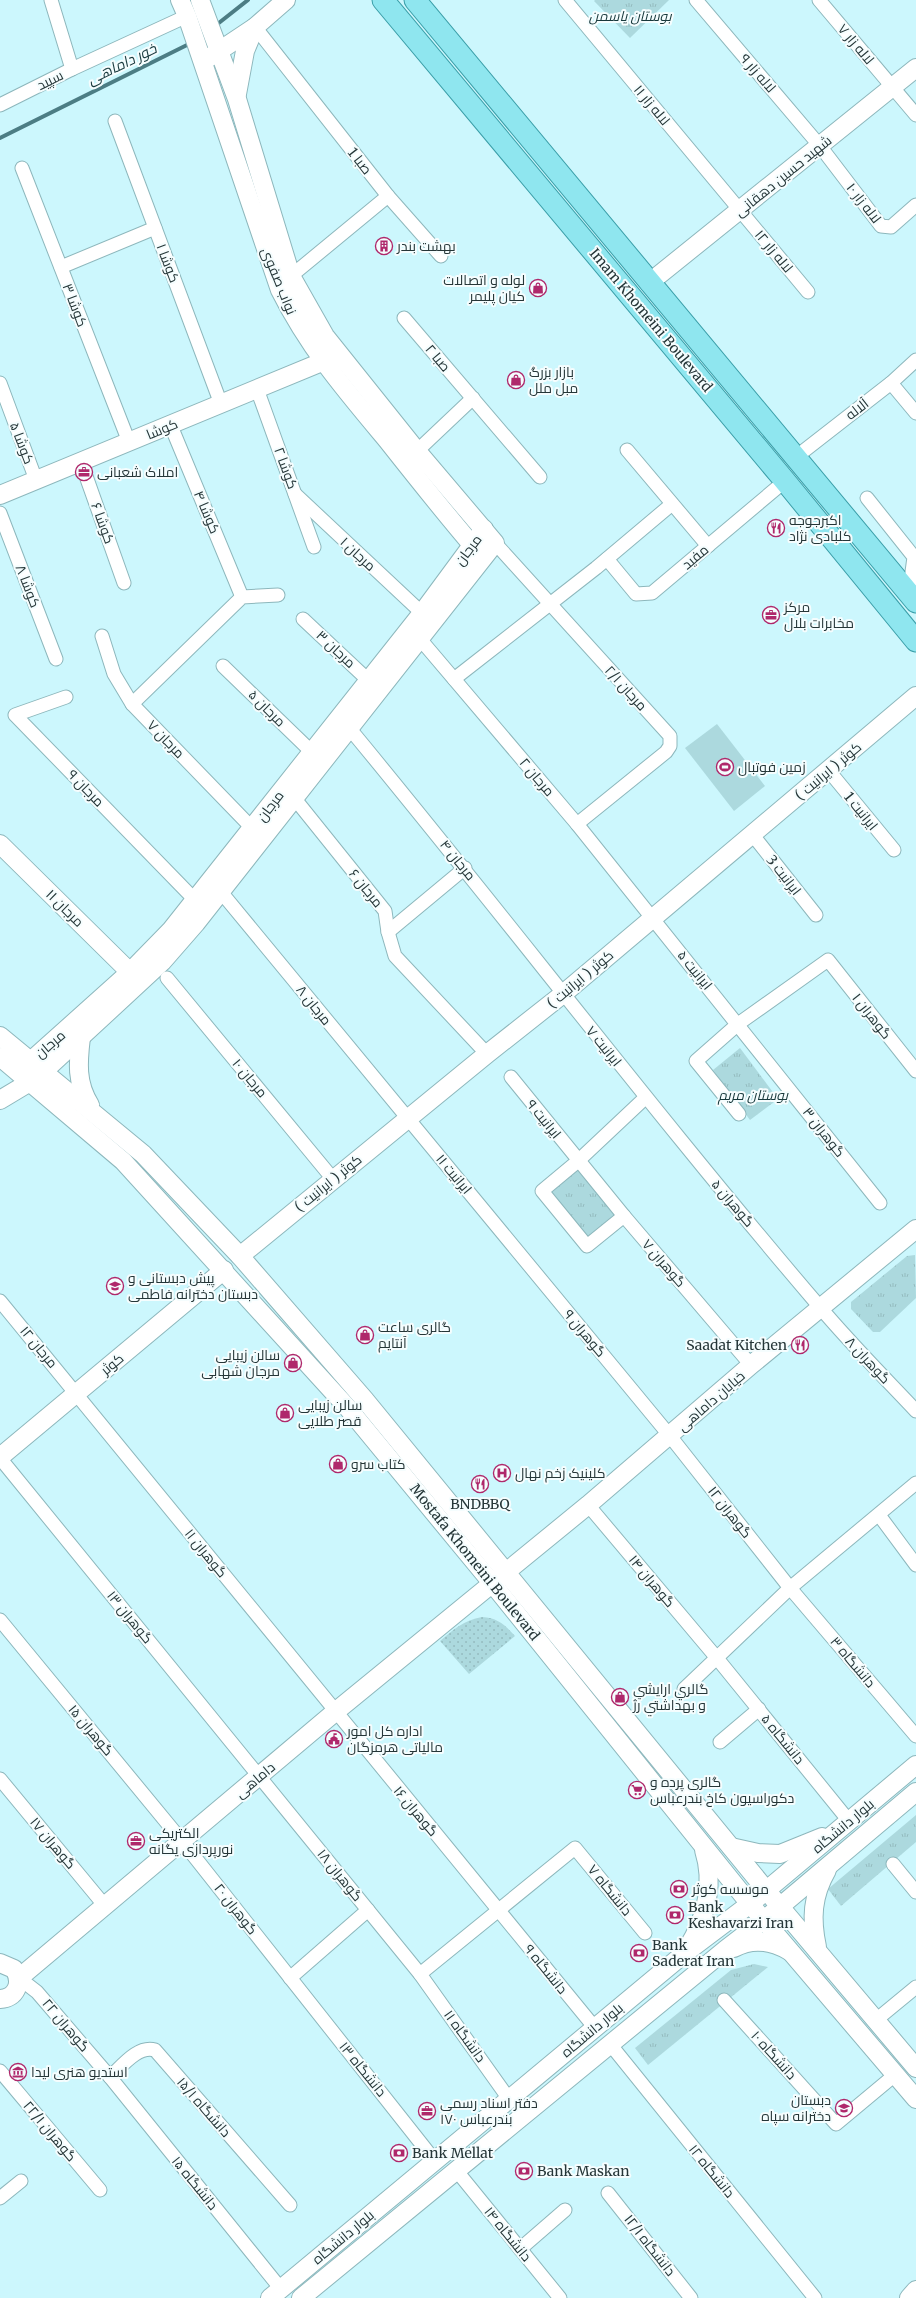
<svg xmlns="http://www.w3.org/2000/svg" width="916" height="2298" viewBox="0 0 916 2298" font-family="Merriweather,Cairo,serif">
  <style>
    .grass { fill: url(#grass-dots) }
    .park { fill: url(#park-tufts) }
    .garden { fill: #acd9de }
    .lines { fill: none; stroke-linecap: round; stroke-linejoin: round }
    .stream { stroke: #4c7d84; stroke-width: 4 }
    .street-casing { stroke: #8db7bc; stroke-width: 15 }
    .secondary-casing { stroke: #8db7bc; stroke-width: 20 }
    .primary-casing { stroke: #3a9ea8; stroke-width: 23 }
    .street { stroke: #fff; stroke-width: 13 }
    .secondary { stroke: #fff; stroke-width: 18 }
    .primary { stroke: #8fe6ef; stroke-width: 21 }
    .labels { text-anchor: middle; stroke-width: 4; stroke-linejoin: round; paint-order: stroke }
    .park-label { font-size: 14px; font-style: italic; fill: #17383b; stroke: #f5fdfe }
    .street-label { font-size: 14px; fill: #253638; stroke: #f5fdfe }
    .poi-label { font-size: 14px; fill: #253638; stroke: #f5fdfe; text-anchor: start }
    .water-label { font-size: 15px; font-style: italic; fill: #1a3b3f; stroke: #f5fdfe }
  </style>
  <defs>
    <pattern id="grass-dots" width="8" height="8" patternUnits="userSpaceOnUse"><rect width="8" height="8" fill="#acd9de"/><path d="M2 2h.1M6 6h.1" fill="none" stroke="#94bbbf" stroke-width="1.8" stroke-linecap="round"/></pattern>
    <pattern id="park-tufts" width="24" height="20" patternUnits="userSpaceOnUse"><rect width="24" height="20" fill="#acd9de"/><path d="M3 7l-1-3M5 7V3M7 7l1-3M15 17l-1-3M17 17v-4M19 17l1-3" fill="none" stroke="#94bbbf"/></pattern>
  </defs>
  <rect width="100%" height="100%" fill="#ccf7fd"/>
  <path class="grass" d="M 482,1617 C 498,1618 505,1625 515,1636 L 469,1674 L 440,1641 C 453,1630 464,1620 482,1617 Z"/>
  <g class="park">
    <polygon points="595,0 669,0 630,38 594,1"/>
    <polygon points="740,1048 778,1099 750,1120 713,1070"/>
    <polygon points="577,1168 617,1216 588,1240 548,1192"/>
    <polygon points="915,1255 916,1298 880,1332 873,1332 851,1309 851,1302 907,1256"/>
    <polygon points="916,1815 916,1842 841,1906 828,1889"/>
    <polygon points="754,1964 768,1967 648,2065 635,2048 731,1970"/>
  </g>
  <polygon class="garden" points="717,724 765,786 734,811 685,748"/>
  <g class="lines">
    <g class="stream">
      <polyline points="215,26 248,0"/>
      <polyline points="0,138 191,43"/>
    </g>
    <g class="street-casing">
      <g id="street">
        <polyline points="51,0 72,69"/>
        <polyline points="565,0 808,292"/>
        <polyline points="696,0 820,146 881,226 891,227 916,205"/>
        <polyline points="819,0 916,115"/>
        <polyline points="255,27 388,196 291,276"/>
        <polyline points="0,105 72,69 187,16"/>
        <polyline points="115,121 221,404"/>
        <polyline points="22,168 129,442"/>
        <polyline points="388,196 441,256"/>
        <polyline points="61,267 155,228"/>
        <polyline points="404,318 540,477"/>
        <polyline points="0,383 36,480"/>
        <polyline points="891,383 916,413"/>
        <polyline points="257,389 314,547"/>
        <polyline points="171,426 242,597"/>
        <polyline points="627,450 708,546"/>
        <polyline points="417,451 473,398"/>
        <polyline points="796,457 891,383 916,360"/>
        <polyline points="81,462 124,583"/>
        <polyline points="295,494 422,613"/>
        <polyline points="867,498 914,557 909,594"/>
        <polyline points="0,513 56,659"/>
        <polyline points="495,543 670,736 670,746 666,752 577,824"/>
        <polyline points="607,559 636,594 652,593 785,481"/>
        <polyline points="303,619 368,680"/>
        <polyline points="102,636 114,674 132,704 253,829"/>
        <polyline points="420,639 577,824 880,1203"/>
        <polyline points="223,666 318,758"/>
        <polyline points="454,679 596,568 672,504"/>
        <polyline points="66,697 15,715 195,900"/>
        <polyline points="132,704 242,597 278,595"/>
        <path d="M 350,729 C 508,920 658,1118 819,1306 C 850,1343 884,1377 916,1411"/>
        <polyline points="829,771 894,850"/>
        <polyline points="295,799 385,911 388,932 395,956 487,1054"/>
        <polyline points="752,834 816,915"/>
        <polyline points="221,892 670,1436 790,1588 916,1736"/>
        <polyline points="388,932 465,868"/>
        <polyline points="167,978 333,1179"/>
        <polyline points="511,1077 624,1216 751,1365"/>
        <polyline points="739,1114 696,1061 738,1024 828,960 916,1071"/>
        <polyline points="624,1216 587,1246 542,1191 578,1161 645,1098"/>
        <polyline points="0,1301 595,2028"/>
        <polyline points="0,1458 420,1974 509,2099"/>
        <polyline points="588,1505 716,1657 849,1821"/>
        <polyline points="879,1515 916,1565"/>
        <polyline points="0,1620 182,1841 435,2161"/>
        <polyline points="684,1689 790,1588 916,1483"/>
        <polyline points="720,1742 759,1709"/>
        <polyline points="0,1779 105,1906"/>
        <polyline points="893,1864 916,1892"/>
        <polyline points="420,1974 575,1848 645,1933"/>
        <polyline points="19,1978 37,1992 110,2077 281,2289"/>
        <polyline points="290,1978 368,1910"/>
        <polyline points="724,2000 836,2124 896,2074"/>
        <polyline points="876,2020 916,1987"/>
        <polyline points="610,2044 815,2298"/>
        <polyline points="0,2071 100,2190"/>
        <path d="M 110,2077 C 122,2066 138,2045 155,2050 L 290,2205"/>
        <polyline points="456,2170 560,2298"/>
        <polyline points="608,2193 691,2298"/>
        <polyline points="0,2198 21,2181"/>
        <polyline points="520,2249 565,2210"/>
      </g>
    </g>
    <g class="secondary-casing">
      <g id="secondary">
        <path d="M 180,0 L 187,16 L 280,290 C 309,348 346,391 387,440 C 417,478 447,516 479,553"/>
        <polyline points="210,57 255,27 286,0"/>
        <polyline points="237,94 245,51 255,27"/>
        <polyline points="649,283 916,68"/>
        <polyline points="0,495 334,357"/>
        <polyline points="0,844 139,981"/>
        <polyline points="0,1036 143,1154 240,1256 365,1400 766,1890 916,2068"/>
        <path d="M 81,1037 C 78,1062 76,1083 90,1105"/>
        <polyline points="0,1057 123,1161 347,1407 492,1583 750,1904 916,2099"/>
        <polyline points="23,1068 129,973 171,930 422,613 484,529"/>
        <polyline points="0,1100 30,1082 43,1072 162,962 196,923 495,543 417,451 325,336 291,276 237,99 200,0"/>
        <polyline points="240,1256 487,1054 563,994 916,696"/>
        <polyline points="0,1457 224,1270"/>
        <polyline points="731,1847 758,1853 780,1854 822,1837"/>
        <path d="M 817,1947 C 811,1919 812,1896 827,1870"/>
        <path d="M 734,1948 C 752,1938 772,1941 789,1951"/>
        <path d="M 687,1949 C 706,1918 715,1885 704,1850"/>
        <path d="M 0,1963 L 14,1969 C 23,1983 16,1998 0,1999"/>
        <polyline points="19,1978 335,1712 588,1505 751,1365 916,1229"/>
        <polyline points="270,2298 685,1953 750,1904 916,1765"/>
        <polyline points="301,2298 725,1950 764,1920 916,1792"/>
        <polyline points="909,2298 916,2290"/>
      </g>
    </g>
    <g class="primary-casing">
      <g id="primary">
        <polyline points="383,0 785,481 916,641"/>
        <polyline points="415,0 916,602"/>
      </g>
    </g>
    <use href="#street" class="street"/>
    <use href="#secondary" class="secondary"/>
    <use href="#primary" class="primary"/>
  </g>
  <defs>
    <g id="building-ring" transform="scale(0.9)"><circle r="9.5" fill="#f5fdfe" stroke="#af286b" stroke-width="1.5"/><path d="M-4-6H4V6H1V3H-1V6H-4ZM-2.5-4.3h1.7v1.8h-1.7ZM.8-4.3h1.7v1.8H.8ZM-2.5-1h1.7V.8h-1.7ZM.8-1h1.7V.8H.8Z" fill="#af286b"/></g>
    <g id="shop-ring" transform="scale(0.9)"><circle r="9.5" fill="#f5fdfe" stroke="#af286b" stroke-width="1.5"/><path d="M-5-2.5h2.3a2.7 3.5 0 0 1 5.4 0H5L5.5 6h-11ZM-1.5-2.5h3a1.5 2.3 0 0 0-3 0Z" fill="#af286b"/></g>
    <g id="office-ring" transform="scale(0.9)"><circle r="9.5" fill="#f5fdfe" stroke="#af286b" stroke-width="1.5"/><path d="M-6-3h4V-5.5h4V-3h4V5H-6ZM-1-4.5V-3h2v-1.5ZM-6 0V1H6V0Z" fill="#af286b"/></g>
    <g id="restaurant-ring" transform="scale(0.9)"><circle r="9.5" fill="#f5fdfe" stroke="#af286b" stroke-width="1.5"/><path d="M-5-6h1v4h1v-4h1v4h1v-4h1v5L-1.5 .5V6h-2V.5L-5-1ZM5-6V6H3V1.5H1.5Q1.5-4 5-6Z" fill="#af286b"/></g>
    <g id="stadium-ring" transform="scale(0.9)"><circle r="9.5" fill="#f5fdfe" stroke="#af286b" stroke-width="1.5"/><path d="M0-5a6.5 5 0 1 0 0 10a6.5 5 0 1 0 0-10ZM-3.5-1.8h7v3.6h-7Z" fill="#af286b"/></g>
    <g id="school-ring" transform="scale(0.9)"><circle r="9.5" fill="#f5fdfe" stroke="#af286b" stroke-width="1.5"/><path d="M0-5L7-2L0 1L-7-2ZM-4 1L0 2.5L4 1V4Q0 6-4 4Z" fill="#af286b"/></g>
    <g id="hospital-ring" transform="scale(0.9)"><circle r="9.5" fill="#f5fdfe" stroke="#af286b" stroke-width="1.5"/><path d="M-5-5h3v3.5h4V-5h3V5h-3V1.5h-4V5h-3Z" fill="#af286b"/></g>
    <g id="civic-ring" transform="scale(0.9)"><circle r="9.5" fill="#f5fdfe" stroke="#af286b" stroke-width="1.5"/><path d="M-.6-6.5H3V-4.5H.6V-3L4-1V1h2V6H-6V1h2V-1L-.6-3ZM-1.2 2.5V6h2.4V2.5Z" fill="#af286b"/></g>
    <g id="supermarket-ring" transform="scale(0.9)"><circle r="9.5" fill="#f5fdfe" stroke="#af286b" stroke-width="1.5"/><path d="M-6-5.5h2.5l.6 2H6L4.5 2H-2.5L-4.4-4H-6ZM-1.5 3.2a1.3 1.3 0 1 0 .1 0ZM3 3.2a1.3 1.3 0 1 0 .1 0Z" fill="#af286b"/></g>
    <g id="bank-ring" transform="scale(0.9)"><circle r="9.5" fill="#f5fdfe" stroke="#af286b" stroke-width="1.5"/><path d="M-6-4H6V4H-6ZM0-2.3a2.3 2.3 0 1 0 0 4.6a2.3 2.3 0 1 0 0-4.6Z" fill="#af286b"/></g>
    <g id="museum-ring" transform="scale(0.9)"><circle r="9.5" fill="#f5fdfe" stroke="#af286b" stroke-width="1.5"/><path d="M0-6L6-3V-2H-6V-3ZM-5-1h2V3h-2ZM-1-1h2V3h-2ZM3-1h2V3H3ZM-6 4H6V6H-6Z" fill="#af286b"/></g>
  </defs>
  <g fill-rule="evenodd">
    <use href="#building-ring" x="384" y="246"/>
    <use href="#shop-ring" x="538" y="288"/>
    <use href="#shop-ring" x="516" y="380"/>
    <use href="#office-ring" x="84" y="472"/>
    <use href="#restaurant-ring" x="776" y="528"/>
    <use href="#office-ring" x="771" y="615"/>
    <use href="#stadium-ring" x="725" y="767"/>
    <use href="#school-ring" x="115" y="1286"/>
    <use href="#shop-ring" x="365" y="1335"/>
    <use href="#restaurant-ring" x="800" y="1345"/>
    <use href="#shop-ring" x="293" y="1363"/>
    <use href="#shop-ring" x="285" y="1413"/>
    <use href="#shop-ring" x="338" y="1464"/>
    <use href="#hospital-ring" x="502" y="1473"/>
    <use href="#restaurant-ring" x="480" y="1484"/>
    <use href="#shop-ring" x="620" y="1697"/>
    <use href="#civic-ring" x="334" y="1739"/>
    <use href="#supermarket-ring" x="637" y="1790"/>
    <use href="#office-ring" x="136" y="1841"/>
    <use href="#bank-ring" x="679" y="1889"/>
    <use href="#bank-ring" x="675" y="1915"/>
    <use href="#bank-ring" x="639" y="1953"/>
    <use href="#museum-ring" x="18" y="2072"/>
    <use href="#school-ring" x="844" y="2108"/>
    <use href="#office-ring" x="427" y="2111"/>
    <use href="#bank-ring" x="399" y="2153"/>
    <use href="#bank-ring" x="524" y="2171"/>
  </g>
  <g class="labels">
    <g class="park-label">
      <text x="630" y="21">بوستان یاسمن</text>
      <text x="753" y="1100">بوستان مریم</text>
    </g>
    <g class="street-label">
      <text transform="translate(856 44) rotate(50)" y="5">لاله زار ۷</text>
      <text transform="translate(758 73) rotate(49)" y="5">لاله زار ۹</text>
      <text transform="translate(50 80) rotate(-26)" y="5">سپید</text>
      <text transform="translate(652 105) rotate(50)" y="5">لاله زار ۱۱</text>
      <text transform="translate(360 161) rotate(52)" y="5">صبا 1</text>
      <text transform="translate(783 176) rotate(-39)" y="5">شهید حسین دهقانی</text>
      <text transform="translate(864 203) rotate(52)" y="5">لاله زار ۱۰</text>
      <text transform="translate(774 251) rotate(50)" y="5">لاله زار ۱۲</text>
      <text transform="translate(168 263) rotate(69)" y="5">کوشا ۱</text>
      <text transform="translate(279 281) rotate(68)" y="5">نواب صفوی</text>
      <text transform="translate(75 305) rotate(69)" y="5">کوشا ۳</text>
      <text transform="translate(651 320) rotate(50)" y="5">Imam Khomeini Boulevard</text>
      <text transform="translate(438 358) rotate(50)" y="5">صبا ۲</text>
      <text transform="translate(857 409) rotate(-38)" y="5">آلاله</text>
      <text transform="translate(162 429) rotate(-22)" y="5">کوشا</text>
      <text transform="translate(22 443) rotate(69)" y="5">کوشا ۵</text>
      <text transform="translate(286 468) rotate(70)" y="5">کوشا ۲</text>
      <text transform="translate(207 512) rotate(67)" y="5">کوشا ۴</text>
      <text transform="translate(103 523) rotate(70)" y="5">کوشا ۶</text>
      <text transform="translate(468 550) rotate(-53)" y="5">مرجان</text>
      <text transform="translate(358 554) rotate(43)" y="5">مرجان ۱</text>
      <text transform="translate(695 557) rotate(-40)" y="5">مفید</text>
      <text transform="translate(28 586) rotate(69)" y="5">کوشا ۸</text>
      <text transform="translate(336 649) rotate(43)" y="5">مرجان ۳</text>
      <text transform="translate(626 688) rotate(48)" y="5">مرجان ۲/۱</text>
      <text transform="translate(267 708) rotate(45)" y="5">مرجان ۵</text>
      <text transform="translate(166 739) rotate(46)" y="5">مرجان ۷</text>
      <text transform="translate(828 771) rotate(-40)" y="5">کوثر ( ایرانیت )</text>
      <text transform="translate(537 777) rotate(50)" y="5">مرجان ۲</text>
      <text transform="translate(86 788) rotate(46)" y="5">مرجان ۹</text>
      <text transform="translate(270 806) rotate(-53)" y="5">مرجان</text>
      <text transform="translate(861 811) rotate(51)" y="5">ایرانیت 1</text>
      <text transform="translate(458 860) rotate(51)" y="5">مرجان ۴</text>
      <text transform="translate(784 875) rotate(52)" y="5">ایرانیت 3</text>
      <text transform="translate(366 888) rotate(51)" y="5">مرجان ۶</text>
      <text transform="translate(65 908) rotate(45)" y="5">مرجان ۱۱</text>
      <text transform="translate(695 970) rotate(51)" y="5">ایرانیت ۵</text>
      <text transform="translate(580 979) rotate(-40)" y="5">کوثر ( ایرانیت )</text>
      <text transform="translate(314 1005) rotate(51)" y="5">مرجان ۸</text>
      <text transform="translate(872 1016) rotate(52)" y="5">گوهران ۱</text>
      <text transform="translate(50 1044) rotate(-40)" y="5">مرجان</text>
      <text transform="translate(604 1046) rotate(51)" y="5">ایرانیت ۷</text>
      <text transform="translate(250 1078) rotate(50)" y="5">مرجان ۱۰</text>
      <text transform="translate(544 1119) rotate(51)" y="5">ایرانیت ۹</text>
      <text transform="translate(824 1132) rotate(52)" y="5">گوهران ۳</text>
      <text transform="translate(454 1174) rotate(50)" y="5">ایرانیت ۱۱</text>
      <text transform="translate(328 1183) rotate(-39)" y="5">کوثر ( ایرانیت )</text>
      <text transform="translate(733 1203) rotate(50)" y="5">گوهران ۵</text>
      <text transform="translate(664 1263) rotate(49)" y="5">گوهران ۷</text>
      <text transform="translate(585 1333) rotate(50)" y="5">گوهران ۹</text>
      <text transform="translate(39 1347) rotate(50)" y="5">مرجان ۱۲</text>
      <text transform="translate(868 1360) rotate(47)" y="5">گوهران ۸</text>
      <text transform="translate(112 1364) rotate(-40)" y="5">کوثر</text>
      <text transform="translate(711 1401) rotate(-41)" y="5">خیابان داماهی</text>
      <text transform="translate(730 1512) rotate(52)" y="5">گوهران ۱۲</text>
      <text transform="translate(206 1553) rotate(51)" y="5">گوهران ۱۱</text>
      <text transform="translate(475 1562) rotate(51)" y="5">Mostafa Khomeini Boulevard</text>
      <text transform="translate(652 1581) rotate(50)" y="5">گوهران ۱۴</text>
      <text transform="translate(130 1617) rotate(51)" y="5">گوهران ۱۳</text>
      <text transform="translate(853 1662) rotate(50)" y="5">دانشگاه ۳</text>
      <text transform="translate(91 1730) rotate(50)" y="5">گوهران ۱۵</text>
      <text transform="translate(783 1739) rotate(51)" y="5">دانشگاه ۵</text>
      <text transform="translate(255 1780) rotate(-40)" y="5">داماهی</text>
      <text transform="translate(416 1811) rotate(50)" y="5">گوهران ۱۶</text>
      <text transform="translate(843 1826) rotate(-40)" y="5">بلوار دانشگاه</text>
      <text transform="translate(53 1843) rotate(50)" y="5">گوهران ۱۷</text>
      <text transform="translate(340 1875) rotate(51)" y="5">گوهران ۱۸</text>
      <text transform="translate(610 1890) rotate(51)" y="5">دانشگاه ۷</text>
      <text transform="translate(236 1909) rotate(52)" y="5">گوهران ۲۰</text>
      <text transform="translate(546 1969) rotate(51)" y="5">دانشگاه ۹</text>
      <text transform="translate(66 2025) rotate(50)" y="5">گوهران ۲۲</text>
      <text transform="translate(592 2030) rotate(-40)" y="5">بلوار دانشگاه</text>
      <text transform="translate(465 2036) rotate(54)" y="5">دانشگاه ۱۱</text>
      <text transform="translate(774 2055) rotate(48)" y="5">دانشگاه ۱۰</text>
      <text transform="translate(363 2069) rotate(51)" y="5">دانشگاه ۱۳</text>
      <text transform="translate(204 2107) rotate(49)" y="5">دانشگاه ۱۵/۱</text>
      <text transform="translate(50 2131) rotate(50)" y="5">گوهران ۲۲/۱</text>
      <text transform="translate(712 2171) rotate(51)" y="5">دانشگاه ۱۲</text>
      <text transform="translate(195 2183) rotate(51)" y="5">دانشگاه ۱۵</text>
      <text transform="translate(508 2234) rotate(51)" y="5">دانشگاه ۱۴</text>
      <text transform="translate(343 2237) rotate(-40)" y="5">بلوار دانشگاه</text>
      <text transform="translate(650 2245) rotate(52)" y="5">دانشگاه ۱۲/۱</text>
    </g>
    <g class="poi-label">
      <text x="397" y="251">بهشت بندر</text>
      <text x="525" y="285" text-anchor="end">لوله و اتصالات<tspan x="525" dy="16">کیان پلیمر</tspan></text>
      <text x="529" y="377">بازار بزرگ<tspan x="529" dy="16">مبل ملل</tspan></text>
      <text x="97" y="477">املاک شعبانی</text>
      <text x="789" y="525">اکبرجوجه<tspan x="789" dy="16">کلبادی نژاد</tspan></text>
      <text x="784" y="612">مرکز<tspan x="784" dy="16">مخابرات بلال</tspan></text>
      <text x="738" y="772">زمین فوتبال</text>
      <text x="128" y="1283">پیش دبستانی و<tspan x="128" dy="16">دبستان دخترانه فاطمی</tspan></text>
      <text x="378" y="1332">گالری ساعت<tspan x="378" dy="16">آنتایم</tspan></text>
      <text x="787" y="1350" text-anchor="end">Saadat Kitchen</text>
      <text x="280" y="1360" text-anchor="end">سالن زیبایی<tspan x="280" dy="16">مرجان شهابی</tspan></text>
      <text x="298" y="1410">سالن زیبایی<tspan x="298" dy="16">قصر طلایی</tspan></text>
      <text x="351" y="1469">کتاب سرو</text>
      <text x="515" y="1478">کلینیک زخم نهال</text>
      <text x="480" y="1509" text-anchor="middle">BNDBBQ</text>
      <text x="633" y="1694">گالري ارايشي<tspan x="633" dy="16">و بهداشتي رژ</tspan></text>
      <text x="347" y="1736">اداره کل امور<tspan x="347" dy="16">مالیاتی هرمزگان</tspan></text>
      <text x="650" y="1787">گالری پرده و<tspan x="650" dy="16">دکوراسیون کاخ بندرعباس</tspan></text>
      <text x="149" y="1838">الکتریکی<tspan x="149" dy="16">نورپردازی یگانه</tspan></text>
      <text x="692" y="1894">موسسه کوثر</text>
      <text x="688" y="1912">Bank<tspan x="688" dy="16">Keshavarzi Iran</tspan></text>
      <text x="652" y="1950">Bank<tspan x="652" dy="16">Saderat Iran</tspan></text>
      <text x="31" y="2077">استدیو هنری لیدا</text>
      <text x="831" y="2105" text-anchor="end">دبستان<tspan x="831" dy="16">دخترانه سپاه</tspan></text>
      <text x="440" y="2108">دفتر اسناد رسمی<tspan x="440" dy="16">۱۷۰ بندرعباس</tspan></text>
      <text x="412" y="2158">Bank Mellat</text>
      <text x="537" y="2176">Bank Maskan</text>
    </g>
    <g class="water-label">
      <text transform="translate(122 64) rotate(-26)" y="5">خور داماهی</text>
    </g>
  </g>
</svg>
